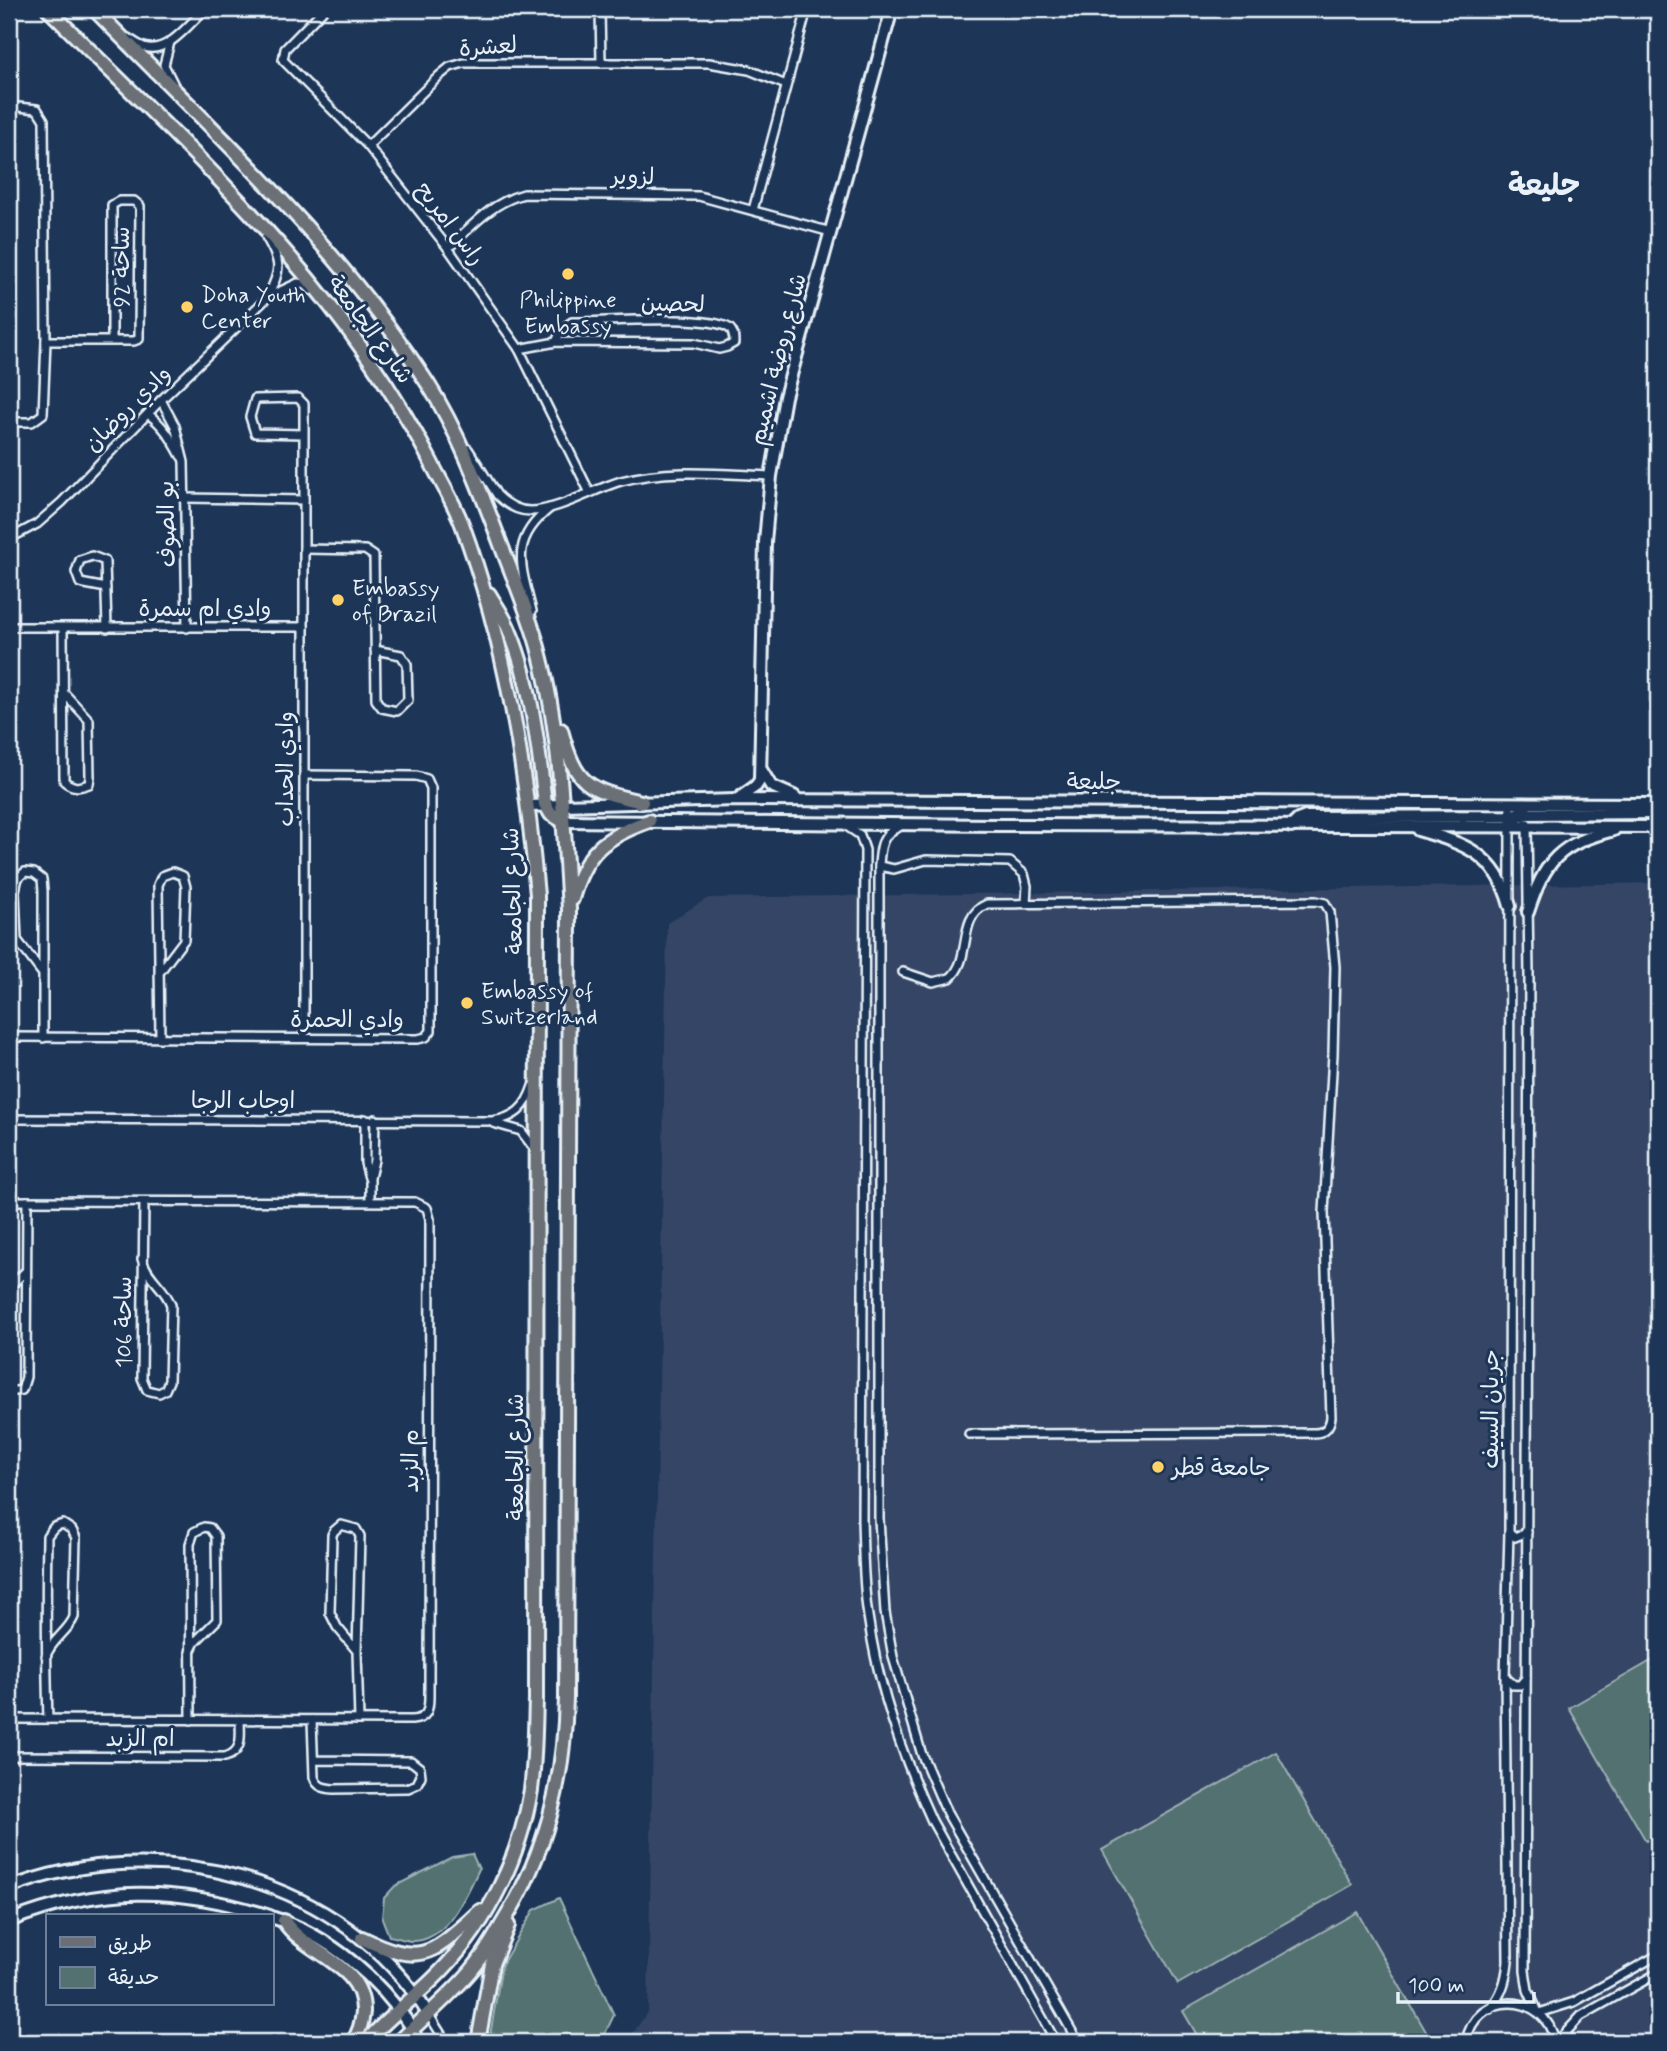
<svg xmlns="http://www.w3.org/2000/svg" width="1667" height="2051" viewBox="0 0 1667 2051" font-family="Mynerve,'Playpen Sans Arabic',sans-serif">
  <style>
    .built { fill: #344465 }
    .green { fill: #527170; stroke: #9db1b4; stroke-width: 2 }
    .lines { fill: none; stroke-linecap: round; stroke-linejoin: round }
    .street-casing { stroke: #e8f1f8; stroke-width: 12 }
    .secondary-casing { stroke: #e8f1f8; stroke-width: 16 }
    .primary-casing { stroke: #e8f1f8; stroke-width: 18 }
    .street { stroke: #1d3557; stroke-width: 7 }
    .secondary { stroke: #1d3557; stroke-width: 10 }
    .primary { stroke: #6b6f75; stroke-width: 12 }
    .poi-dot { fill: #ffd166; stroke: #1d3557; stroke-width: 2.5 }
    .labels { text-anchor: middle; stroke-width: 6; stroke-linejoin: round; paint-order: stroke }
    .street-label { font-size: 23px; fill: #e8f1f8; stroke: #1d3557 }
    .poi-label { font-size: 23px; fill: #e8f1f8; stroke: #1d3557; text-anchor: start }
    .district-label { font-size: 30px; font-weight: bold; fill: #e8f1f8; stroke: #1d3557 }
  </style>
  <rect width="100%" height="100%" fill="#1d3557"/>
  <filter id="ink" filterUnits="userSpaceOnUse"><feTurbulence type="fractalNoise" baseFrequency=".0143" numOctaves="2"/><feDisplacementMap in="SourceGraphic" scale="14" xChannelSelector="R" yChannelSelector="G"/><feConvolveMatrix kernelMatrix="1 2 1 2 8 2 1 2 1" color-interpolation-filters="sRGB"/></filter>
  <g filter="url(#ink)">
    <polygon class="built" points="1658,883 1658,2042 627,2042 648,2011 667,923 708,898"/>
    <g class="green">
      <polygon points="1658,1657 1658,1834 1646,1841 1569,1708"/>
      <polygon points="1276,1752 1352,1885 1178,1984 1102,1850"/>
      <path d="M 472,1854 L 479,1869 C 466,1896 447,1942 411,1941 C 404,1940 396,1937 389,1936 L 382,1918 L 384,1898 L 395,1886 L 452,1857 Z"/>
      <polygon points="559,1898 614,2015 601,2042 489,2042 502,1964 534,1910"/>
      <polygon points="1357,1912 1432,2042 1201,2042 1183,2011"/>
    </g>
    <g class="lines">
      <g class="street-casing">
        <g id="street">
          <polyline points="324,9 285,49 283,60 368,146 448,248 519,349 589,491"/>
          <polyline points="600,9 601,63"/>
          <path d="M 128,38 C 133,41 138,45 144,47 C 167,55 190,23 205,9"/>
          <polyline points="170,42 164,65 173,83"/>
          <polyline points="9,106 37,109 44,120 46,341 43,414 32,422 9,422"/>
          <polyline points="368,146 439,76 450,67 464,63 709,63 749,70 786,85"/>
          <polyline points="753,210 807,9"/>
          <path d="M 266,237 C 281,263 282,268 268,296"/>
          <path d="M 448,248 C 472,226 492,202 524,194 L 699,196 L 831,232"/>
          <polyline points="46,341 134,341 139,339 140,206 134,201 119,201 112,205 112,341"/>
          <path d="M 519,349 L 556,342 L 694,343 L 719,349 L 727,347 L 734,343 C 734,338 734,332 729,328 C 707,314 603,322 572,322 L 562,329 L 556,342"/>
          <polyline points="161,400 175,426 184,462 187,628"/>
          <path d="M 148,414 C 163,425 172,439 181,456"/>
          <path d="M 468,449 L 497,495 C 506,504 518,511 530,511 C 557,511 594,489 621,481 C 669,468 722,474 771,476"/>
          <polyline points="185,498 304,500"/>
          <polyline points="9,539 37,524 62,502 161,400 268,297 298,283 306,285 311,290"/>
          <polyline points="304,549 365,550 374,556 376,700 382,708 397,711 408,700 407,664 401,655 375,650"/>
          <polyline points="106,588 80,583 76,572 80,560 92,556 105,561 107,628"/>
          <path d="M 532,611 C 521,565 509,541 550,508"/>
          <polyline points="9,627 304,627"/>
          <path d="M 63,628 L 64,781 C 72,788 79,788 89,784 L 90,777 L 89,720 L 64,693"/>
          <polyline points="1527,823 1529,975 1525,1971 1528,1990 1537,2010"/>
          <path d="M 845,825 L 860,835 L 865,850 L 862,1519 C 863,1551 863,1584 868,1616 C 878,1687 902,1756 932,1821 L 1056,2042"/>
          <path d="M 899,827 C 881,834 880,848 879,866 L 879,1519 L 885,1612 L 893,1657 L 922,1755 L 947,1813 L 1078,2042"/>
          <polyline points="879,866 894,869 926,860 1010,862 1024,874 1027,886 1026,903"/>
          <path d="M 903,972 L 933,982 L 950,978 C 973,959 956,917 987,904 L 1316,901 L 1325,903 L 1330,912 L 1335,967 L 1333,1054 L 1324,1212 L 1331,1417 C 1330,1427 1324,1433 1314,1433 L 969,1434"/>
          <polyline points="159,973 184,940 186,887 183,876 173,872 162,876 158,885 160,1038"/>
          <polyline points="43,974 17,940 15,891 18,878 25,872 34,873 42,879 43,891 43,1038"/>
          <polyline points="9,1037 418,1039 426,1037 431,1031 431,788 427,779 416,776 304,775"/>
          <polyline points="304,1038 304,404 298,398 255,399 250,417 255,433 304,434"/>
          <path d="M 9,1119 L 492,1121 C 515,1118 526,1108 533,1086"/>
          <polyline points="365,1119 365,1163 369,1178"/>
          <polyline points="493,1123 521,1131 534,1148"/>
          <path d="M 9,1201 L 415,1202 L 427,1208 L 430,1219 L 429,1697 C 429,1710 427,1719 412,1720 L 9,1719"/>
          <polyline points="370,1201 370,1178 374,1160 375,1119"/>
          <path d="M 142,1259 C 147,1278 165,1287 171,1305 L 169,1381 L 165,1390 L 159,1393 L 147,1390 L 142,1378 L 144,1202"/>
          <polyline points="9,1287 25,1272"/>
          <polyline points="9,1392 22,1390 26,1377 27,1201"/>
          <polyline points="1509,1532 1515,1537 1527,1532"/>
          <polyline points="357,1651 337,1627 330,1613 332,1535 334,1531 341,1525 356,1529 360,1536 357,1651 359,1720"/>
          <polyline points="190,1652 195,1642 217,1620 216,1536 210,1528 204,1527 194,1532 190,1544 191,1720"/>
          <path d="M 46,1656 C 52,1639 68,1632 74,1617 L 76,1538 L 72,1530 L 63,1524 L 54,1527 L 47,1536 C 46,1597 46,1658 48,1719"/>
          <polyline points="1506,1678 1514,1685 1520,1685 1526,1678"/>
          <path d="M 312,1720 L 314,1777 C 317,1787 324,1788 333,1789 L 408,1788 L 417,1784 L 421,1776 L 420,1768 L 411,1761 L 314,1760"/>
          <path d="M 9,1756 L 225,1757 C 244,1752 240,1735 240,1720"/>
          <path d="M 1490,2009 C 1502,1994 1506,1981 1508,1962 L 1505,1677 L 1509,1532 L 1510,804"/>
          <polyline points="1539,2013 1574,2002 1658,1955"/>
          <polyline points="429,2015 446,2042"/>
          <polyline points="413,2029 421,2042"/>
          <path d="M 1466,2042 C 1475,1990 1545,1990 1555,2042"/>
          <polyline points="1557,2042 1581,2016 1658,1973"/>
        </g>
      </g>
      <g class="secondary-casing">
        <g id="secondary">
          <polyline points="762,771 771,786 794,796"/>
          <polyline points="739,798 756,786 760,780 765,542 771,476 785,397 892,9"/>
          <polyline points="529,806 735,800 1658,804"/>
          <polyline points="1515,819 1527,814 1658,813"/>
          <polyline points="563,821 998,825 1658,827"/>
          <polyline points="1291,827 1298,820 1306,817 1509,816 1519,813 1527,805"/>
          <path d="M 1418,830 C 1466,844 1496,854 1510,906"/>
          <path d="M 1528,912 C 1545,860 1559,844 1614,830"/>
          <path d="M 9,1888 C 157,1830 343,1876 429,2015"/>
          <path d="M 271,1917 C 330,1935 379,1979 413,2029"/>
          <path d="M 9,1921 C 101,1885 176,1886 270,1916"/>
        </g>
      </g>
      <g class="primary-casing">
        <g id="primary">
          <path d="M 48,9 C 188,149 340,283 431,462 C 441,482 454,503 462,524 C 506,643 526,769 537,895 L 536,1699 C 535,1729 535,1760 531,1790 C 520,1856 489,1921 443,1969 C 419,1995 389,2016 366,2042"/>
          <path d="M 94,9 C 211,129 337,242 428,384 C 459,433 479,487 500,542 C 513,577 528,611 538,647 C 561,732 563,821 569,909 L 566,1698 C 564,1783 546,1854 501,1926 C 492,1942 483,1957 471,1971 C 449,1997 423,2018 399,2042"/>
          <path d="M 489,594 C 496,606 505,618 510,632 C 531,681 539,751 545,804 L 551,814 L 563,821"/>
          <path d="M 561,730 C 576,785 587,790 642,802"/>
          <path d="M 572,899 C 585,852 604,837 649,821"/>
          <path d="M 284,1921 C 306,1955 364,1963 363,2012 C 362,2022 359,2033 353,2042"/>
          <path d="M 362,1938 C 424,1968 433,1953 480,1911"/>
          <polyline points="478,2042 492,1964 508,1925"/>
        </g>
      </g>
      <use href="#street" class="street"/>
      <use href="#secondary" class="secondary"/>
      <use href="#primary" class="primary"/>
    </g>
  </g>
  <g class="poi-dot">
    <circle cx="568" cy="274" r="7"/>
    <circle cx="187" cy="307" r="7"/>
    <circle cx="338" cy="600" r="7"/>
    <circle cx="467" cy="1003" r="7"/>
    <circle cx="1158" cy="1467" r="7"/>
  </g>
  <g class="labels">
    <g class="street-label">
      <text transform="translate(488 46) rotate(-4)" y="8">لعشرة</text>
      <text transform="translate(633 176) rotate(1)" y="8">لزوير</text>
      <text transform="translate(451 223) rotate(53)" y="8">راس امريح</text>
      <text transform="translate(121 267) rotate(-90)" y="8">ساحة 92</text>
      <text transform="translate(673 303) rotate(2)" y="8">لحصين</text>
      <text transform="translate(371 329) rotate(54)" y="8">شارع الجامعة</text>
      <text transform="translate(777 359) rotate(-76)" y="8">شارع روضة اشميم</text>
      <text transform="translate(127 408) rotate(-45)" y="8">وادي روضان</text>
      <text transform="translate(166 524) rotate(-91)" y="8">بو الصوف</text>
      <text x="205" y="616">وادي ام سمرة</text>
      <text transform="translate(285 769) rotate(-90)" y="8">وادي الحداب</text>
      <text x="1094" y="789">جليعة</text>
      <text transform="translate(512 891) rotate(-92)" y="8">شارع الجامعة</text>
      <text x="347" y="1027">وادي الحمرة</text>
      <text x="243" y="1108">اوجاب الرجا</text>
      <text transform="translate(123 1322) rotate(-90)" y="8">ساحة 106</text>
      <text transform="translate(1490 1409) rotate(-90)" y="8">جريان السيف</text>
      <text transform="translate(515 1457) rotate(-90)" y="8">شارع الجامعة</text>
      <text transform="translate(410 1461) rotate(-90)" y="8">م الزبد</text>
      <text x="140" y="1746">ام الزبد</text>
    </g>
    <g class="poi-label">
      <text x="201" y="302">Doha Youth<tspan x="201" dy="26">Center</tspan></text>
      <text x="568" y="307" text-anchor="middle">Philippine<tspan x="568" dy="26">Embassy</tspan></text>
      <text x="352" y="595">Embassy<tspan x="352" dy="26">of Brazil</tspan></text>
      <text x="481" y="998">Embassy of<tspan x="481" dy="26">Switzerland</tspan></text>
      <text x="1172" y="1475">جامعة قطر</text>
    </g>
    <g class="district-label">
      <text x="1544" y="195">جليعة</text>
    </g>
  </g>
  <rect width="1667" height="2051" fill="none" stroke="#1d3557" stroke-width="35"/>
  <rect x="18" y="18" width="1632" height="2016" fill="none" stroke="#e8f1f8" stroke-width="2.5" filter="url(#ink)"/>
  <rect x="46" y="1914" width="228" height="91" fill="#1d3557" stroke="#6e8097" stroke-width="2"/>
  <rect x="60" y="1937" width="35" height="10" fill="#6b6f75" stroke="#6e8097" stroke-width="2"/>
  <text x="108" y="1950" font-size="21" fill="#e8f1f8">طريق</text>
  <rect x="60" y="1967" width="35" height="21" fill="#527170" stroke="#6e8097" stroke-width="2"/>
  <text x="108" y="1984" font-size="21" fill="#e8f1f8">حديقة</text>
  <path d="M1398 1992v10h136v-10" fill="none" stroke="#e8f1f8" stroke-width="3.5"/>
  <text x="1408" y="1992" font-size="21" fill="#e8f1f8" stroke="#1d3557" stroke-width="5" paint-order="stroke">100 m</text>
</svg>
